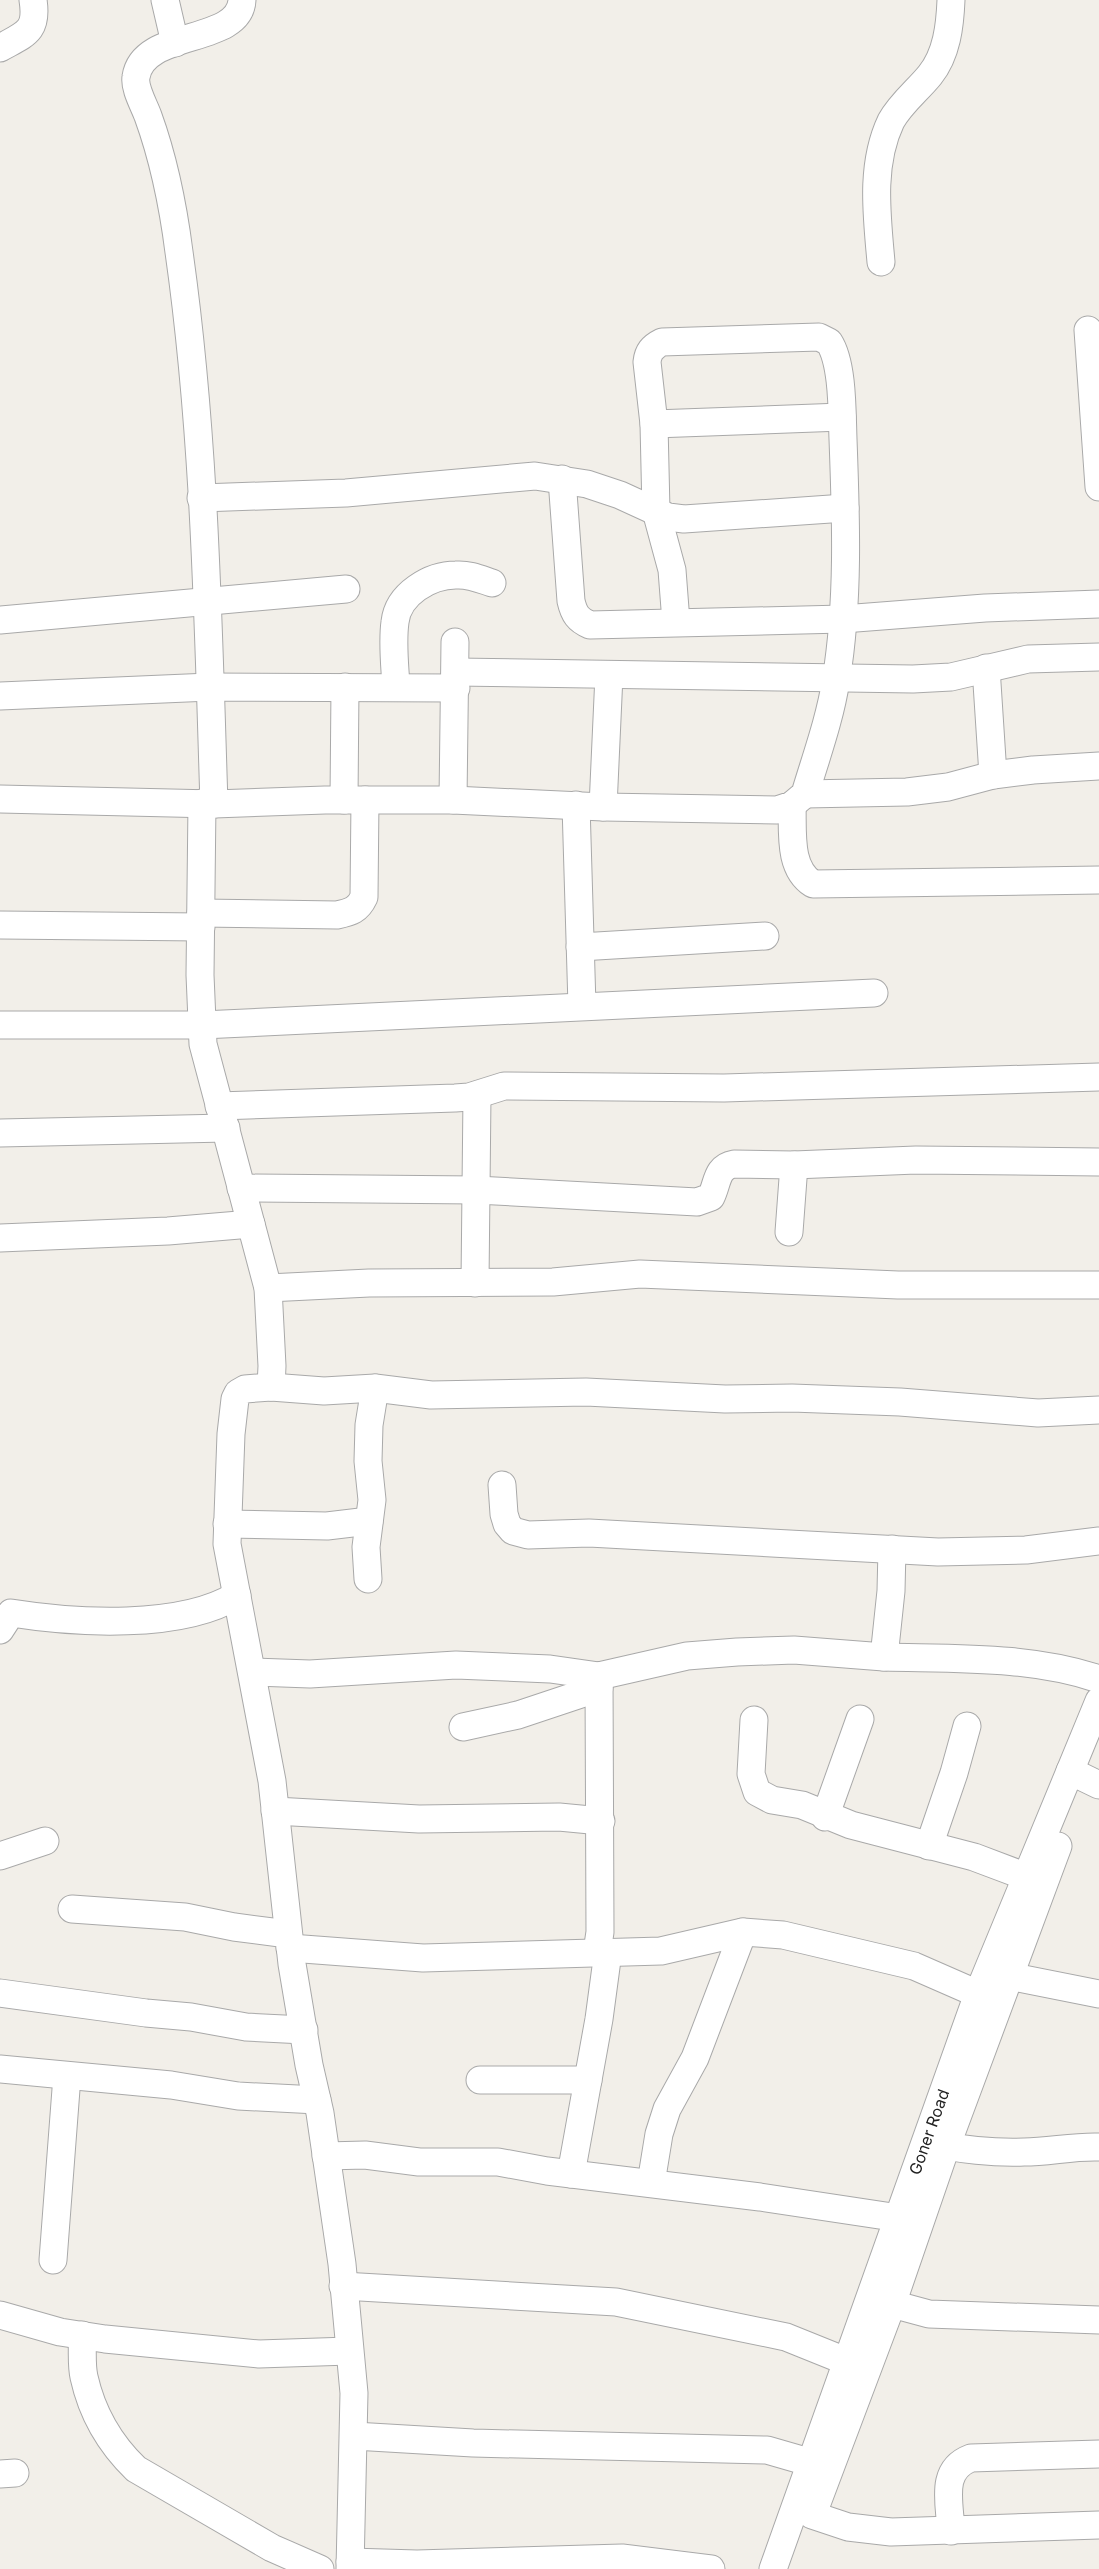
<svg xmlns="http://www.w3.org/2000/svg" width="1099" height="2569" viewBox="0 0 1099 2569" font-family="Inter,sans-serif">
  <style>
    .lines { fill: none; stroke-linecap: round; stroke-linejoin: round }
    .minor-casing { stroke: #a9a9a9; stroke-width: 29 }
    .minor { stroke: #fff; stroke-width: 27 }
    .labels { text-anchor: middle; stroke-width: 4.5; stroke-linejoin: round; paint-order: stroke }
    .street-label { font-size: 16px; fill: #222; stroke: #fff }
  </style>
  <rect width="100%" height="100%" fill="#f2efe9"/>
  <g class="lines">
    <g class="minor-casing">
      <g id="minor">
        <polyline points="165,0 175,43"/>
        <path d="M 0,48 C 25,34 38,32 33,0"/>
        <path d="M 881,262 C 877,216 870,165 891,121 C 901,103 918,90 930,75 C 947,54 950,25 951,0"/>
        <polyline points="1088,330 1099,487"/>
        <polyline points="654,424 842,417"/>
        <path d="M 562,479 L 571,601 C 574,614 578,620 590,625 L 843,619 L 985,608 L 1099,604"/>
        <polyline points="201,498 346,493 535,476 587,484 620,495 668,517 684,519 845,508"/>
        <polyline points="0,620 346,589"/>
        <polyline points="986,668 993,775"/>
        <polyline points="456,672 913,679 951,677 1028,659 1099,657"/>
        <path d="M 396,687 C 395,666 392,643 395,622 C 398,594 430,575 456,575 C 469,574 480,579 492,583"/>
        <polyline points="0,696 210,687 456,688"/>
        <polyline points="805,794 907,792 948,787 993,775 1033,770 1099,766"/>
        <path d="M 0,799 L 214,804 L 325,800 L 453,800 L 603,807 L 777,810 L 792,805 L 805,794 C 816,757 830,719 836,680 C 849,601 846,519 843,439 C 842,413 843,363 829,342 L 819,337 L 662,342 C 652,347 648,352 647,362 L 654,424 L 656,511 L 672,570 L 676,622"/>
        <polyline points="344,800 345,687"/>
        <polyline points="453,800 455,642"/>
        <polyline points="202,803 200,975 203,1044 268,1288 272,1366 271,1387"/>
        <path d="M 214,804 C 208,620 205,435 179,252 C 173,205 164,160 148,116 C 144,105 134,88 136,77 C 143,29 240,45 242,0"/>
        <polyline points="576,805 582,1006"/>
        <path d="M 792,805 C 793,832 788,868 813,884 L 1099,880"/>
        <polyline points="603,807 609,675"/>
        <path d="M 201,913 L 337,915 C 351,912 358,910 364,897 L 365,800"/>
        <polyline points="0,925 201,927"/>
        <polyline points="580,947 765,936"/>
        <polyline points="0,1025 202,1025 874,993"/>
        <polyline points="219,1106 455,1098 469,1097 504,1086 724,1088 1099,1077"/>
        <polyline points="0,1133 226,1128"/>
        <path d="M 241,1188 L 476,1190 L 697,1202 L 711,1197 C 718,1183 716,1167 734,1164 L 794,1165 L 916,1160 L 1099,1162"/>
        <polyline points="789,1232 794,1165"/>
        <polyline points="0,1238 168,1231 251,1224"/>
        <polyline points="475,1283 477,1095"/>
        <polyline points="268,1288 369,1283 553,1282 640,1274 898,1285 1099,1285"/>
        <polyline points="502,1485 504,1514 507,1524 513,1531 528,1535 589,1533 938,1552 1026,1550 1099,1541"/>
        <polyline points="227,1524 327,1526 369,1521"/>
        <polyline points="368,1579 366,1547 372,1500 368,1461 369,1425 375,1388"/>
        <path d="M 0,1630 L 11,1613 C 74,1623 182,1630 237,1595"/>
        <path d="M 884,1657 C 955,1659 1032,1656 1099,1679"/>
        <polyline points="252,1672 310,1674 456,1665 550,1669 599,1676 687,1656 737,1652 794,1650 884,1657 891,1591 892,1549"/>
        <polyline points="754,1720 751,1774 757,1792 772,1800 802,1805 851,1825 974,1857 1043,1883"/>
        <polyline points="463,1727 518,1715 599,1688"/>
        <polyline points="1070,1771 1099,1785"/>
        <polyline points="275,1811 419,1819 559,1817 601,1821"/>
        <polyline points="825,1817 860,1719"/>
        <polyline points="929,1846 954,1773 967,1726"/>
        <polyline points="0,1856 45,1841"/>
        <polyline points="72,1909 185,1917 234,1927 288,1934"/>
        <polyline points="290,1948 423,1958 661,1951 743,1932 783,1935 914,1966 994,2001"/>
        <polyline points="597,1952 600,1932 599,1676"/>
        <polyline points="1008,1976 1099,1994"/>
        <polyline points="0,1993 146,2013 191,2017 246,2027 304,2030"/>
        <polyline points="0,2069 171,2085 238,2096 317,2100"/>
        <polyline points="480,2080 588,2080"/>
        <path d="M 931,2142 C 957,2150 996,2153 1024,2152 C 1049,2152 1073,2146 1099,2147"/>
        <polyline points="326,2156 365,2155 419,2162 498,2162 547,2171 760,2197 899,2218"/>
        <polyline points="571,2174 599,2019 608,1952"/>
        <polyline points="651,2183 659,2134 667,2109 695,2058 743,1932"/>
        <polyline points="53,2260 67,2076"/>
        <polyline points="343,2286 616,2302 786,2337 863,2368"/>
        <polyline points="892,2304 929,2314 1099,2320"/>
        <polyline points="0,2315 60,2332 105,2339 259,2354 349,2351"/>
        <path d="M 82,2335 C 83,2349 81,2364 84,2377 C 92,2413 110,2444 136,2469 L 272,2548 L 320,2569"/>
        <polyline points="354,2436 473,2443 767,2450 812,2463 826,2470"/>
        <polyline points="0,2474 15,2473"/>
        <polyline points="817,2503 892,2304 946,2147 1058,1846"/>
        <polyline points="812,2515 848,2527 891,2532 1099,2525"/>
        <path d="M 951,2531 C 950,2503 939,2470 971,2458 L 1099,2454"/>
        <polyline points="350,2562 417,2564 622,2558 711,2569"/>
        <polyline points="350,2569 354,2393 342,2264 320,2113 309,2065 292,1964 272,1781 227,1544 231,1434 235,1399 238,1393 245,1389 271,1387 324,1391 375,1388 431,1395 586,1392 725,1399 792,1398 900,1402 1038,1413 1099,1410"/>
        <path id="s1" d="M 773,2569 L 978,1994 L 1099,1701"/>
      </g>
    </g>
    <use href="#minor" class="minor"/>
  </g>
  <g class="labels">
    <g class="street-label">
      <text dy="6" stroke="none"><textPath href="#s1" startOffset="464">Goner Road</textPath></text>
    </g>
  </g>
</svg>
